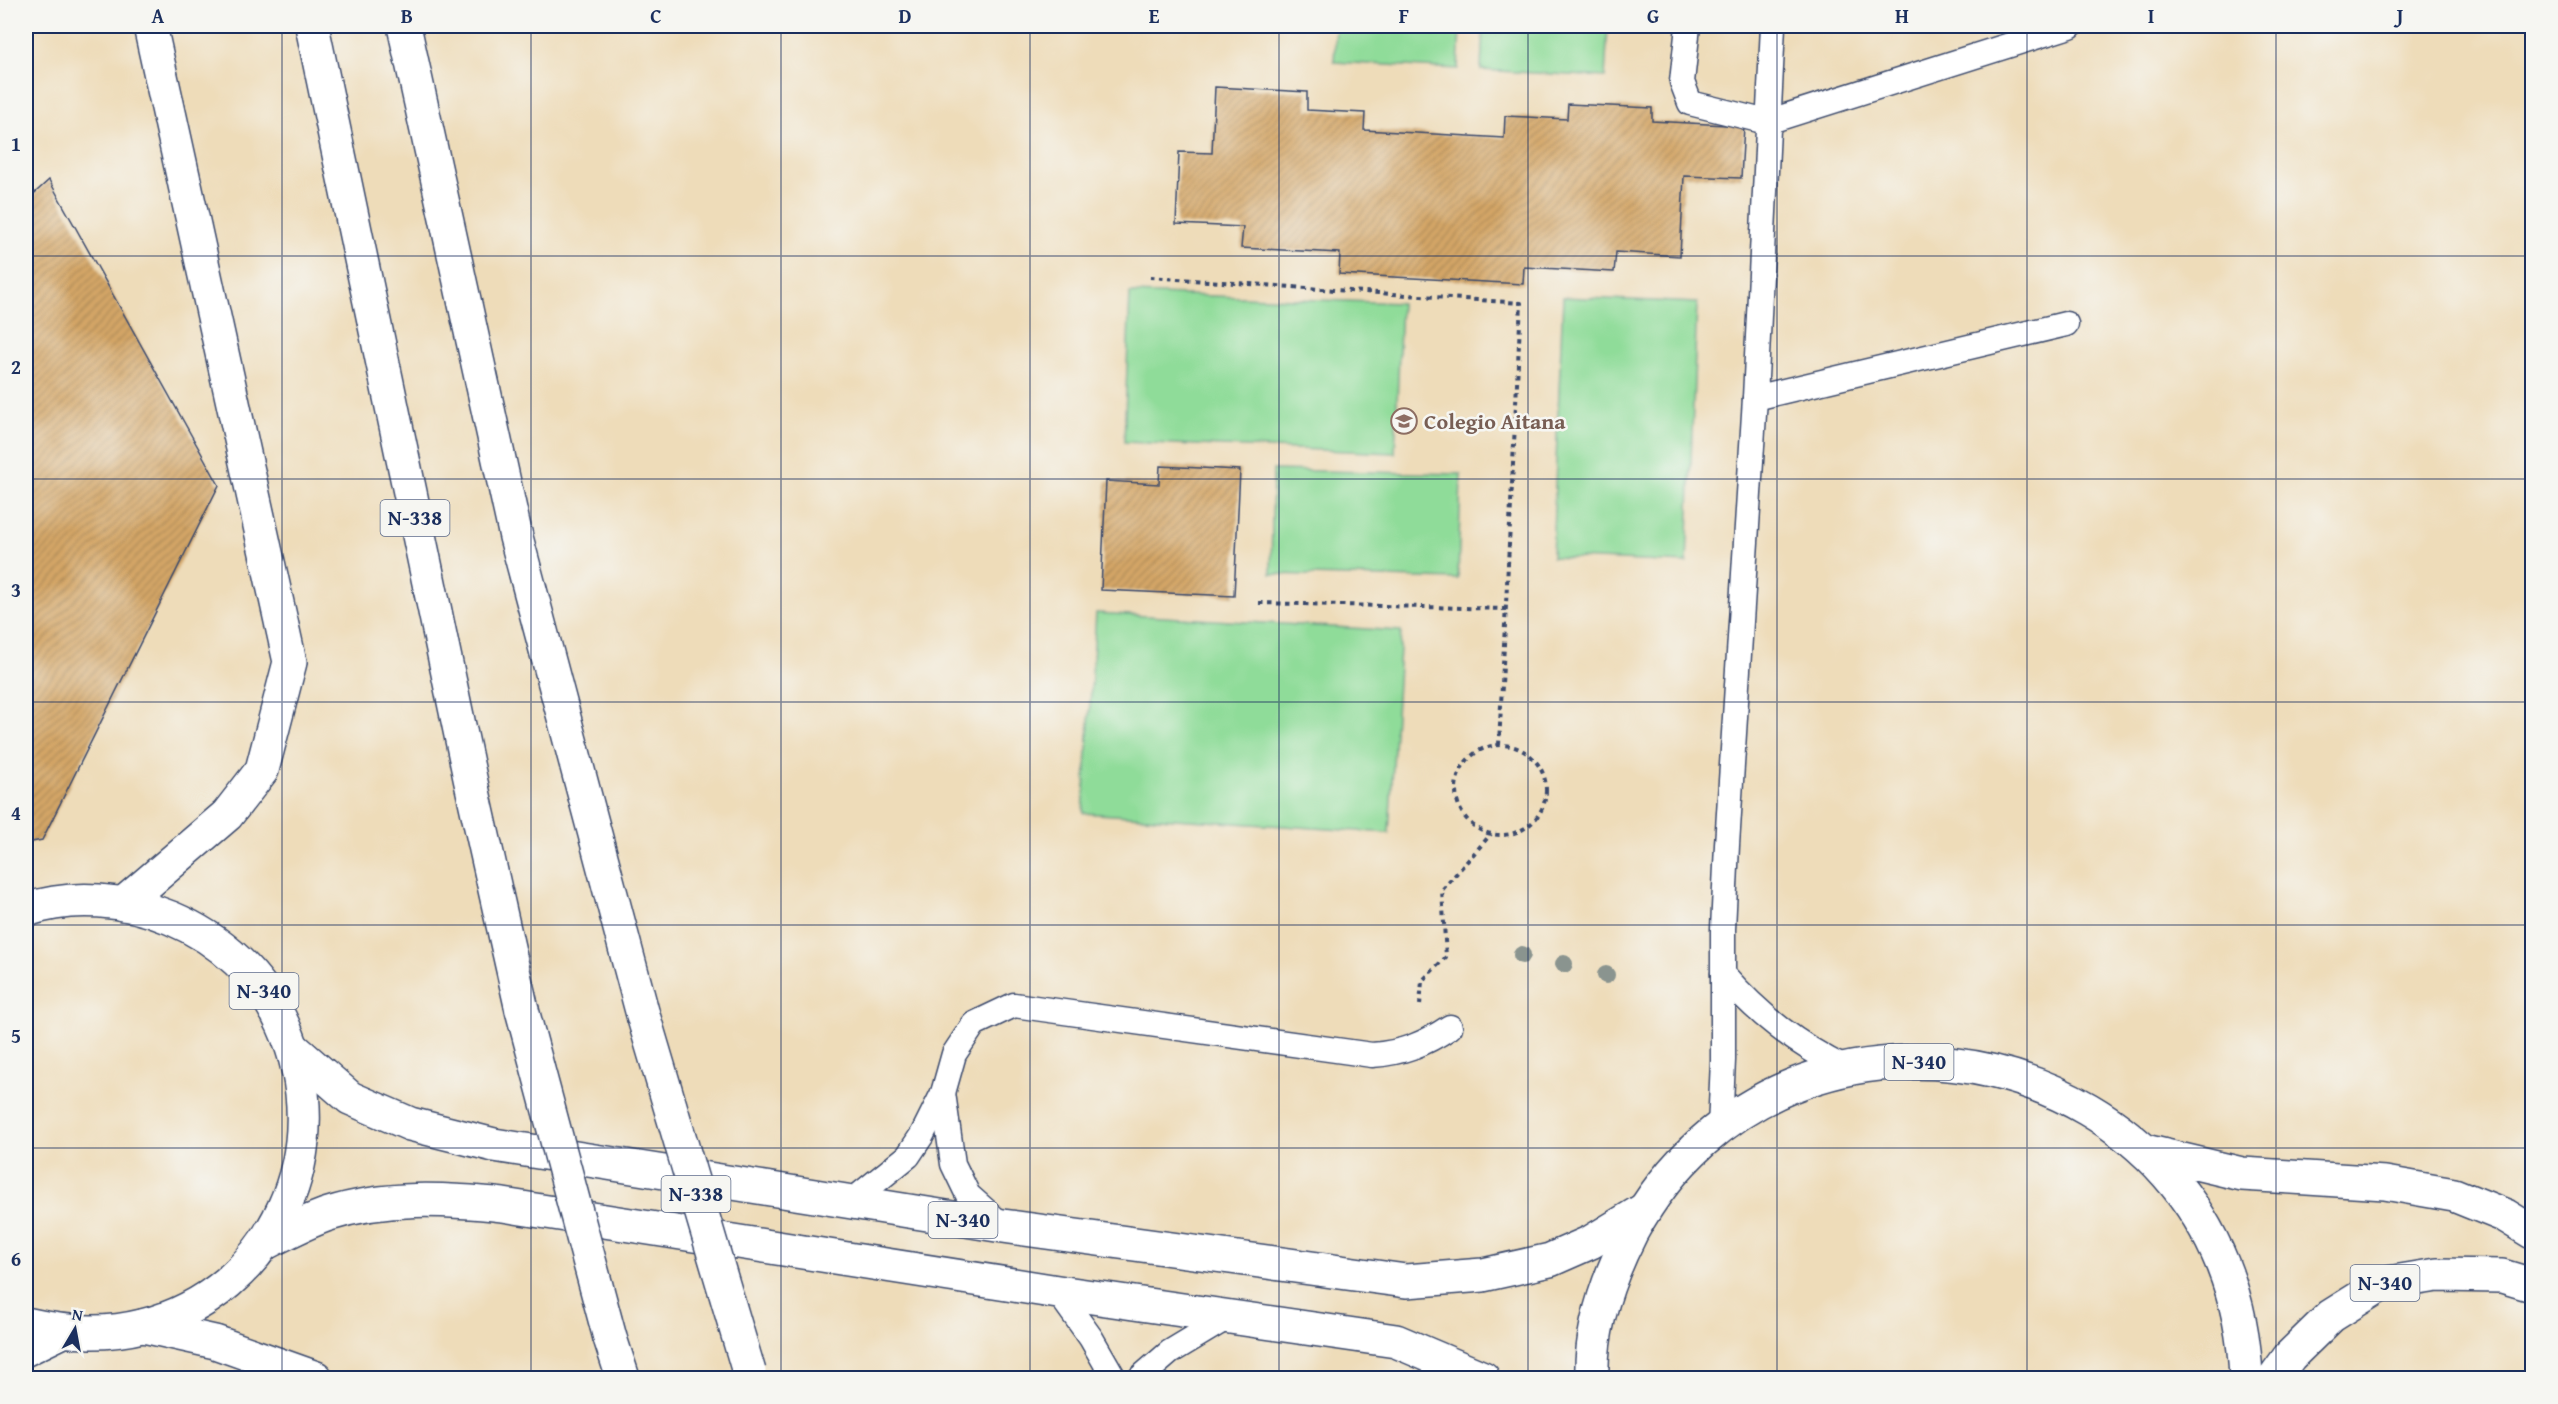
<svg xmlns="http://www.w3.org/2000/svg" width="2558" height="1404" viewBox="0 0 2558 1404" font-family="'Gentium Book Plus',serif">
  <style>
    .grass { fill: #8fdc99; stroke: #55867c; stroke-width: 1.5 }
    .building { fill: url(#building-hatch) }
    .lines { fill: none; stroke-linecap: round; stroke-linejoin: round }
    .lane-casing { stroke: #3b496c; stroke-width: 27 }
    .street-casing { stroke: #3b496c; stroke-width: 36 }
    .highway-casing { stroke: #3b496c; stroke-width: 36 }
    .path { stroke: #3b496c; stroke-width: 4; stroke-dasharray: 4.5 4.5; stroke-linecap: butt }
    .lane { stroke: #fff; stroke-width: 24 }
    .street { stroke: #fff; stroke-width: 33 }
    .highway { stroke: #fff; stroke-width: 33 }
    .highway-bridge-casing { stroke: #3b496c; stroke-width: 36; stroke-linecap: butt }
    .highway-bridge { stroke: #fff; stroke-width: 33 }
    .tree { fill: #8a948f }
    .grid { fill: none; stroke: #1b2f5e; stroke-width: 1.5; stroke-opacity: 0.55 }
    .labels { text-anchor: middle; stroke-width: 5; stroke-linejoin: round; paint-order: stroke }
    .shield { fill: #f6f6f2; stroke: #5d6b8a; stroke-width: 1.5 }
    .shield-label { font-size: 21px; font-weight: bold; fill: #1b2f5e }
    .education-label { font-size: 22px; font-weight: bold; fill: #785e54; stroke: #f6f6f2; text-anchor: start }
    .neatline { fill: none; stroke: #1b2f5e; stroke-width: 2 }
    .grid-label { font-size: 20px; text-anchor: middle; font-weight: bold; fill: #1b2f5e }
  </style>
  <defs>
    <pattern id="building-hatch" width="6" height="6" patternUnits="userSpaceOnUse" patternTransform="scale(1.5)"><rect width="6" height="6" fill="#d4a666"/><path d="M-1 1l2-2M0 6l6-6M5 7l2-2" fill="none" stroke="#ab8857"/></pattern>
  </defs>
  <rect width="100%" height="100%" fill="#f6f6f2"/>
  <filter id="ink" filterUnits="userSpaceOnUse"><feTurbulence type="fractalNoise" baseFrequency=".0167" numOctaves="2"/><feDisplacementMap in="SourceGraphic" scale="12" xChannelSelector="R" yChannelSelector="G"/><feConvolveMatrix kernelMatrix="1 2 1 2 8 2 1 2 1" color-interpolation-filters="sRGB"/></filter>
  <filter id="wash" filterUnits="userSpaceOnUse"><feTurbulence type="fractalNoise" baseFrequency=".008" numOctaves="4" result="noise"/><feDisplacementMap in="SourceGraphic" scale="24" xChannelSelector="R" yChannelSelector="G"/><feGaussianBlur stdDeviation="1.35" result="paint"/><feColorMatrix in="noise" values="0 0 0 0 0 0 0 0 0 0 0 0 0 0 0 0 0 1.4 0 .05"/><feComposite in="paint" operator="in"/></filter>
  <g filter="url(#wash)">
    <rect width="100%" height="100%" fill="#eedcb9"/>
    <g class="grass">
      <polygon points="1336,26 1460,26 1458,69 1334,62"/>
      <polygon points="1483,26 1608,26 1605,77 1481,70"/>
      <polygon points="1130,293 1401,303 1395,453 1124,442"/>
      <polygon points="1563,297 1697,303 1687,563 1552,557"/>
      <polygon points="1273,470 1461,474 1458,579 1271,574"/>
      <polygon points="1096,613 1401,631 1389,833 1083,813"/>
    </g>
    <g id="blocks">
      <g class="building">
        <polygon points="1215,87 1307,92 1307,110 1365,113 1364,130 1504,138 1505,116 1567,119 1568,104 1652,108 1652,121 1744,126 1741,178 1684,176 1680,256 1616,252 1614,272 1524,267 1523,284 1339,274 1340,253 1241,248 1243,227 1176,224 1179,152 1212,153"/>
        <polygon points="49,180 219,485 42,840 26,843 26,201"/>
        <polygon points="1160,466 1240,470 1234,596 1101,590 1106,481 1159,484"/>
      </g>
    </g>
  </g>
  <g filter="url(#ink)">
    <use href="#blocks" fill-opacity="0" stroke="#3b496c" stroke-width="1.5"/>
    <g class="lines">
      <g class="lane-casing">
        <g id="lane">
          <polyline points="1688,26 1682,82 1690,103 1767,122 2070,26"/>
          <polyline points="1755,398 2066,324"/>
          <path d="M 1723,974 C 1760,1016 1796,1044 1846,1069"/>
          <polyline points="943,1093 953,1164 968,1195 1003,1226"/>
          <polyline points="1720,1128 1723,1060 1723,929 1727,845 1755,398 1773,26"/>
          <path d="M 852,1201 L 908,1156 L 922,1135 L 943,1093 L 954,1054 L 974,1024 L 1014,1005 L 1372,1055 C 1402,1053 1425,1044 1450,1027"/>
          <polyline points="1058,1292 1091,1338 1114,1378"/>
          <polyline points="26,1354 69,1333"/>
          <polyline points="1140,1378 1170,1352 1228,1317"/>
        </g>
      </g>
      <g class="street-casing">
        <polyline id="street" points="123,904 227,815 262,770 290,662 150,26"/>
      </g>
      <g class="highway-casing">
        <g id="highway">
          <polyline points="312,26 470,778 522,1010"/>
          <polyline points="404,26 516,537 643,1015"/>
          <path d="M 26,910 C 72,894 126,899 171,918 C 221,939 261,976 283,1025 C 339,1147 275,1293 142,1326 C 103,1336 65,1333 26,1324"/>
          <polyline points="295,1050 350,1098 410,1124 494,1145 1003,1226 1406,1281 1483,1275 1550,1260 1591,1242 1645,1209"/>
          <polyline points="2145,1151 2242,1174 2385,1183 2454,1195 2506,1216 2532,1232"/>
          <path d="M 265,1243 C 286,1233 307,1221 329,1214 C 386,1196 444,1199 503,1205 L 1058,1292 L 1396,1341 L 1483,1378"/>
          <polyline points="143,1326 215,1342 316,1378"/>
          <polyline points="610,1338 623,1378"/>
          <path d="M 1592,1378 C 1590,1329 1609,1276 1631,1233 C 1789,941 2234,1046 2246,1378"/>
          <polyline points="2274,1378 2290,1356 2331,1316 2382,1284 2437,1275 2502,1276 2532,1285"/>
        </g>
      </g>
      <g class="path">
        <polyline points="1150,277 1521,303 1499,745"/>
        <polyline points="1259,603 1506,609"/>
        <circle cx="1501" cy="790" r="45"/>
        <polyline points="1420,1005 1422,981 1446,957 1442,890 1491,834"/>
      </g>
      <use href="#lane" class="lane"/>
      <use href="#street" class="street"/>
      <use href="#highway" class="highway"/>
      <g class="highway-bridge-casing">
        <g id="highway-bridge">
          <polyline points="522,1010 610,1338"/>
          <polyline points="643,1015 749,1372"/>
        </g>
      </g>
      <use href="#highway-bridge" class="highway-bridge"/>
    </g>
    <g class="tree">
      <circle cx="1522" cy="955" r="9"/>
      <circle cx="1564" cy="964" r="9"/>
      <circle cx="1606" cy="975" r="9"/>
    </g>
  </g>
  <path class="grid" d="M 282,26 L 282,1378M 531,26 L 531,1378M 781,26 L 781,1378M 1030,26 L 1030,1378M 1279,26 L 1279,1378M 1528,26 L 1528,1378M 1777,26 L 1777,1378M 2027,26 L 2027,1378M 2276,26 L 2276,1378M 26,256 L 2532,256M 26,479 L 2532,479M 26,702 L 2532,702M 26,925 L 2532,925M 26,1148 L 2532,1148"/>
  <defs>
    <g id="school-ring" transform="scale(1.35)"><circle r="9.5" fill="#f6f6f2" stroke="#8d6e63" stroke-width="1.5"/><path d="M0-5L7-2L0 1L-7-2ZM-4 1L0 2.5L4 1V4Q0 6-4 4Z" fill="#8d6e63"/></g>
  </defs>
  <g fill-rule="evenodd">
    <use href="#school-ring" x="1404" y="421"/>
  </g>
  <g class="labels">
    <g class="shield">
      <rect x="380.5" y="500" width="69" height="36" rx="4.5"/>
      <rect x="229.5" y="973" width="69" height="36" rx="4.5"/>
      <rect x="1884.5" y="1044" width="69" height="36" rx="4.5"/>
      <rect x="661.5" y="1176" width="69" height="36" rx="4.5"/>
      <rect x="928.5" y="1202" width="69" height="36" rx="4.5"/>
      <rect x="2350.5" y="1265" width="69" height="36" rx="4.5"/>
    </g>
    <g class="shield-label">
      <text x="415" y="525">N-338</text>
      <text x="264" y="998">N-340</text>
      <text x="1919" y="1069">N-340</text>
      <text x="696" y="1201">N-338</text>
      <text x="963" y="1227">N-340</text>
      <text x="2385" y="1290">N-340</text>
    </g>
    <g class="education-label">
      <text x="1424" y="429">Colegio Aitana</text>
    </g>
  </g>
  <rect width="2558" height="1404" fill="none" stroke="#f6f6f2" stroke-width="66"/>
  <g transform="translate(75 1329) rotate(10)" stroke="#f6f6f2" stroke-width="4.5" paint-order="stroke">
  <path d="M0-4.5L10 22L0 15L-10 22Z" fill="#1b2f5e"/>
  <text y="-9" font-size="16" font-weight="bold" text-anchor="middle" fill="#1b2f5e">N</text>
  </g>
  <rect x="33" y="33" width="2492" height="1338" class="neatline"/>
  <g class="grid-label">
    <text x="158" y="23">A</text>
    <text x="407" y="23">B</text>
    <text x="656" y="23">C</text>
    <text x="905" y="23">D</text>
    <text x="1154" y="23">E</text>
    <text x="1404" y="23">F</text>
    <text x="1653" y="23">G</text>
    <text x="1902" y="23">H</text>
    <text x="2151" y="23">I</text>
    <text x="2400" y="23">J</text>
    <text x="16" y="151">1</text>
    <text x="16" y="374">2</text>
    <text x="16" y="597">3</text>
    <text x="16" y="820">4</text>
    <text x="16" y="1043">5</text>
    <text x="16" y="1266">6</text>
  </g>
</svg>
